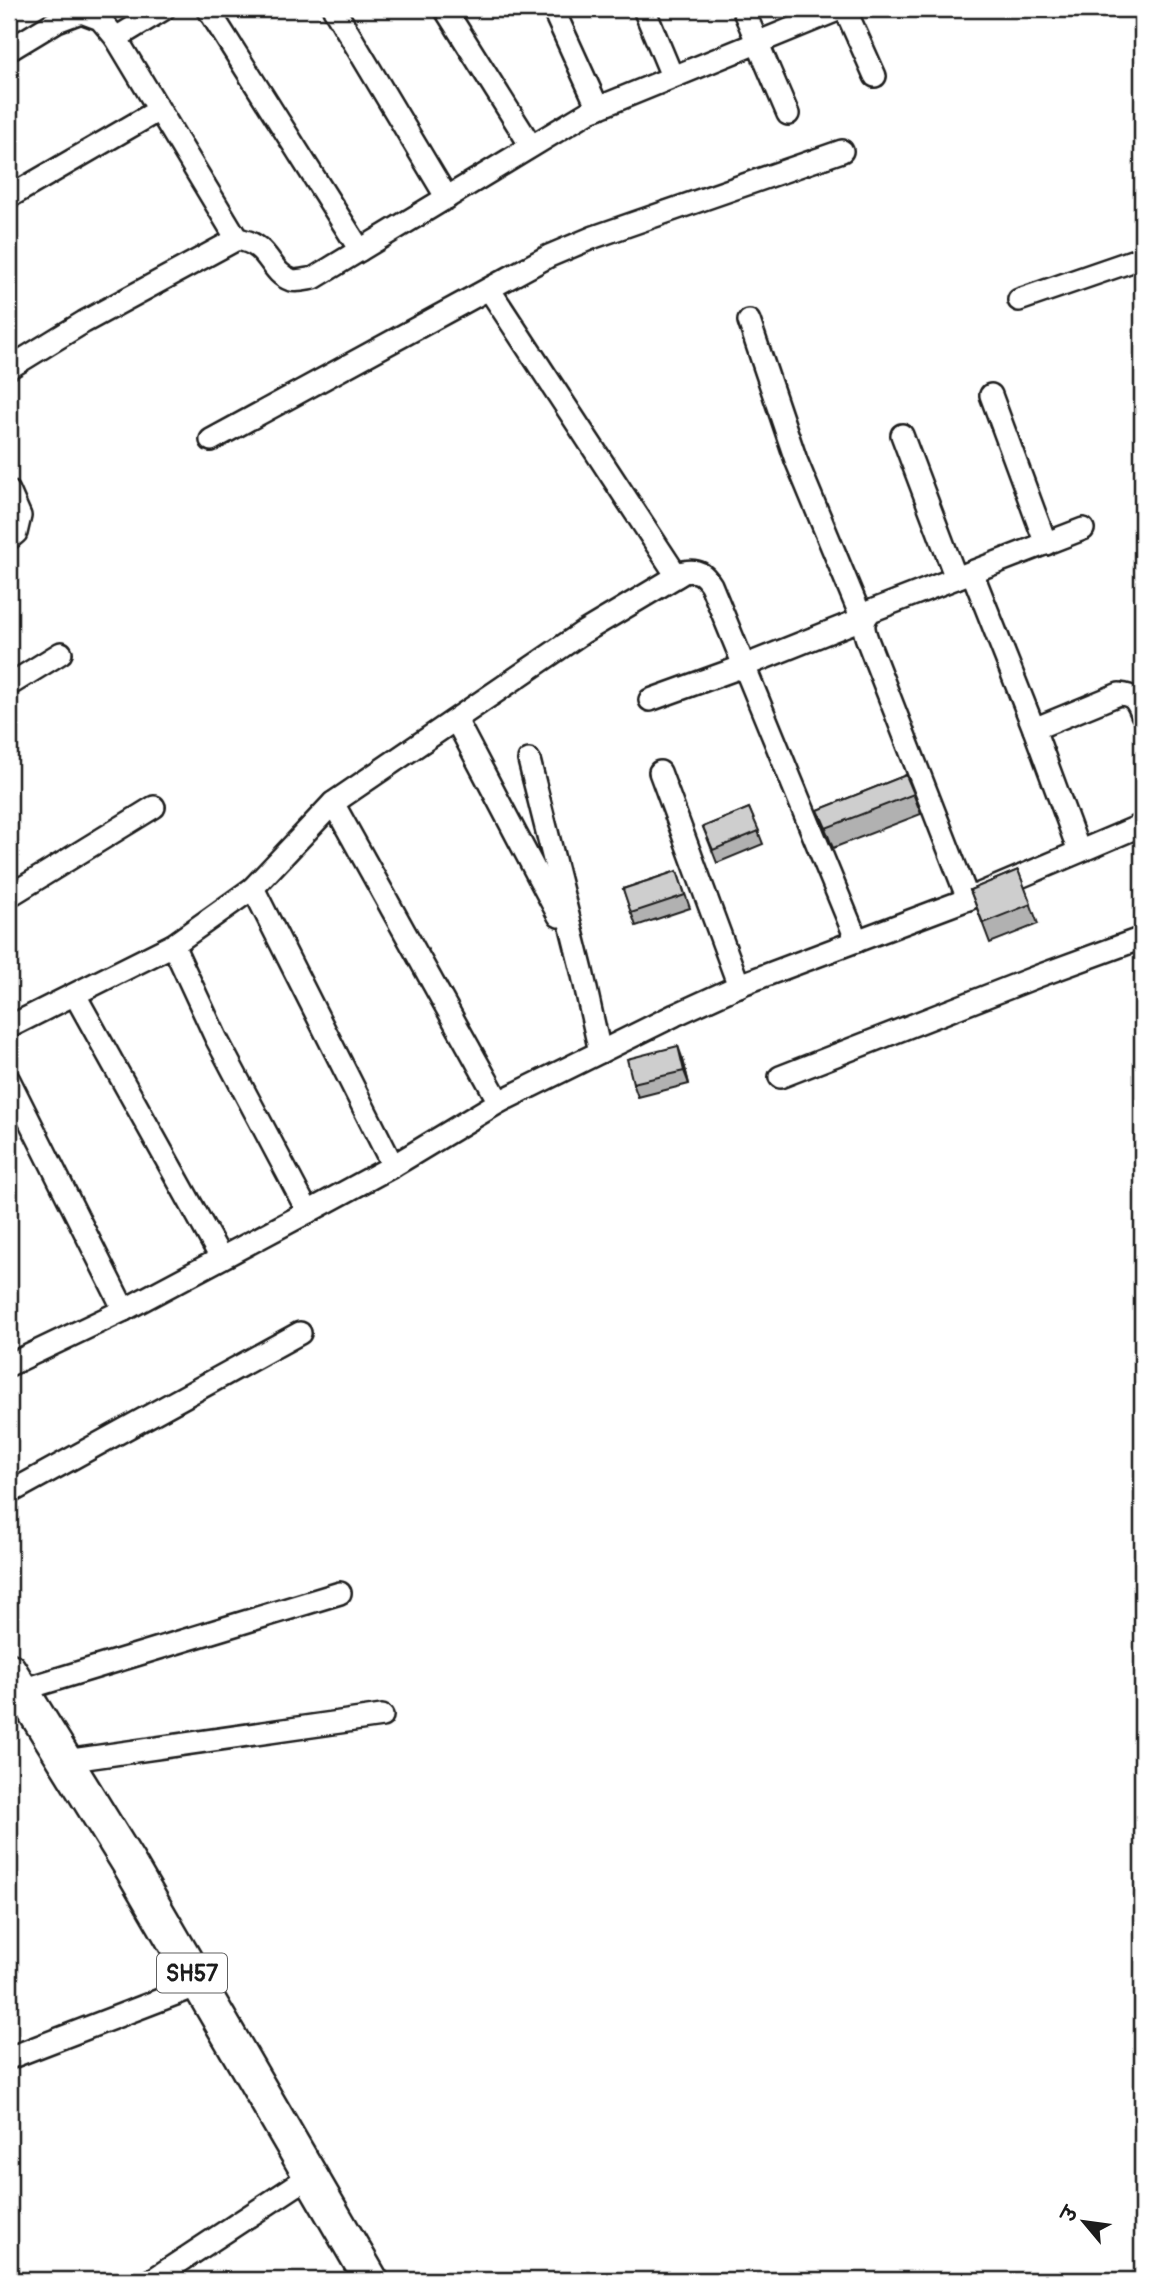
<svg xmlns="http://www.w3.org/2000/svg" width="1151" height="2289" viewBox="0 0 1151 2289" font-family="Pangolin,'Playpen Sans Deva',sans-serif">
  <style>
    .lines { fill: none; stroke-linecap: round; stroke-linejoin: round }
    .minor-casing { stroke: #1c1c1c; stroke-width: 26 }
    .primary-casing { stroke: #1c1c1c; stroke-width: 38 }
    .minor { stroke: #fff; stroke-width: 21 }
    .primary { stroke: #fff; stroke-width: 33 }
    .wall { fill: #b1b1b1; stroke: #1c1c1c; stroke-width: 2 }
    .shaded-wall { fill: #909090; stroke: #1c1c1c; stroke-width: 2 }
    .building { fill: #cecece; stroke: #1c1c1c; stroke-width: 2 }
    .labels { text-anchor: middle; stroke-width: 5; stroke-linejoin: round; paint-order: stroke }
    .shield { fill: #fff; stroke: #606060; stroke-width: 2 }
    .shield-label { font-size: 23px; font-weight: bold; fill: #1c1c1c }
  </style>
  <rect width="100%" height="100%" fill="#fff"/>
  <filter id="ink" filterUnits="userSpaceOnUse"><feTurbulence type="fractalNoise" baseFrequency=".0143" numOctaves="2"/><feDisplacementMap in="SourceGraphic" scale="14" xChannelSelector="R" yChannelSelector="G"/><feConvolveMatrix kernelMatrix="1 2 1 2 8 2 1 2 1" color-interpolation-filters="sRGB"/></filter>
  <g filter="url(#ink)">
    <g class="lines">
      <g class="minor-casing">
        <g id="minor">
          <polyline points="208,9 360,250"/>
          <polyline points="334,9 447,198"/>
          <polyline points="445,9 531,146"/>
          <polyline points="553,9 598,108"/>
          <polyline points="644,9 672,76"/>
          <polyline points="743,9 788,114"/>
          <polyline points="845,9 875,76"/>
          <polyline points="116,38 164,9"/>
          <polyline points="9,50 57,21 81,12 100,19 116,38 237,239"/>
          <polyline points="9,197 159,110"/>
          <polyline points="489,289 677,576"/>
          <polyline points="1019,300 1135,260 1142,261"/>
          <polyline points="749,321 796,460 862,619"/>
          <path d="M 9,368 L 84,322 L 237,239 C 271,244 268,272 291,280 C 298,282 307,279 314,278 L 590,111 L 840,9"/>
          <polyline points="991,395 1046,544"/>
          <polyline points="902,435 956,578"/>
          <polyline points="211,440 549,256 594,237 842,151"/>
          <polyline points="9,491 20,516 16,533 9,539"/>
          <polyline points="972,572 1034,729 1079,851"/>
          <polyline points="9,685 61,653"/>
          <polyline points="650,700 744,666 864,618"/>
          <polyline points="456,720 559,916"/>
          <path d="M 1034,729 L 1119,694 C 1134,695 1137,701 1142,714"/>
          <polyline points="529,760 582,971 600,1052"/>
          <polyline points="660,772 739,986"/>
          <polyline points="333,803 499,1102"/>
          <polyline points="253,888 393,1166"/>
          <polyline points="9,896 154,807"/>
          <path d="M 968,899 L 868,642 C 863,629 861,621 871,611 L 1083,529"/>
          <polyline points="173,945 216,1038 308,1212"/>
          <polyline points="75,995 221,1258"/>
          <path d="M 9,1027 L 173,945 L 253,888 L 333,803 L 582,633 L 684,572 C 698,569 704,574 711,585 L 857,941"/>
          <polyline points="780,1077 1041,975 1142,938"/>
          <polyline points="9,1080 124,1310"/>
          <polyline points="9,1365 124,1310 308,1212 393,1166 499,1102 675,1015 745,983 968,899 1142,825"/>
          <polyline points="9,1493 300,1333"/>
          <polyline points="21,1690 340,1593"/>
          <polyline points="65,1761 382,1716"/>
          <polyline points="9,2058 199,1985"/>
          <polyline points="152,2280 310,2176"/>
        </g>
      </g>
      <g class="primary-casing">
        <polyline id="primary" points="9,1670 128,1862 371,2280"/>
      </g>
      <use href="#minor" class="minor"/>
      <use href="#primary" class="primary"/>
    </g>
    <g class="wall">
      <polygon points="906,775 921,814 833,848 818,810"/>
      <polygon points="749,808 763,844 717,863 703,827"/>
      <polygon points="1018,870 1038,924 990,943 970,890"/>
      <polygon points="677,871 690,908 636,926 623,889"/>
      <polygon points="683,1060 689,1084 638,1097 633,1083"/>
    </g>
    <polygon class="shaded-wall" points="678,1046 683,1060 689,1084 684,1071"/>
    <g class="building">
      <polygon points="906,775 914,794 826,828 818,810"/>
      <polygon points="749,808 759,831 713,850 703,827"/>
      <polygon points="1018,870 1031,904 983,923 970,890"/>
      <polygon points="677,871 685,895 631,913 623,889"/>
      <polygon points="678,1046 684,1071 633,1083 627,1059"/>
    </g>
  </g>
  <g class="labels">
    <rect class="shield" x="157" y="1953.5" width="70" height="39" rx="5"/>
    <g class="shield-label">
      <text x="192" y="1981">SH57</text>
    </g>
  </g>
  <rect width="1151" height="2289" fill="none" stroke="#fff" stroke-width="35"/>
  <rect x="18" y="18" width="1116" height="2254" fill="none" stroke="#1c1c1c" stroke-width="2.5" filter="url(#ink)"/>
  <g transform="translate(1084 2222) rotate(299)" stroke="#ffffff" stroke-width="5" paint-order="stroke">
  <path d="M0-5L12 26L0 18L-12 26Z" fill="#1c1c1c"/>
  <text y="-10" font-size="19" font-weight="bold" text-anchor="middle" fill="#1c1c1c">उ</text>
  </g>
</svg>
